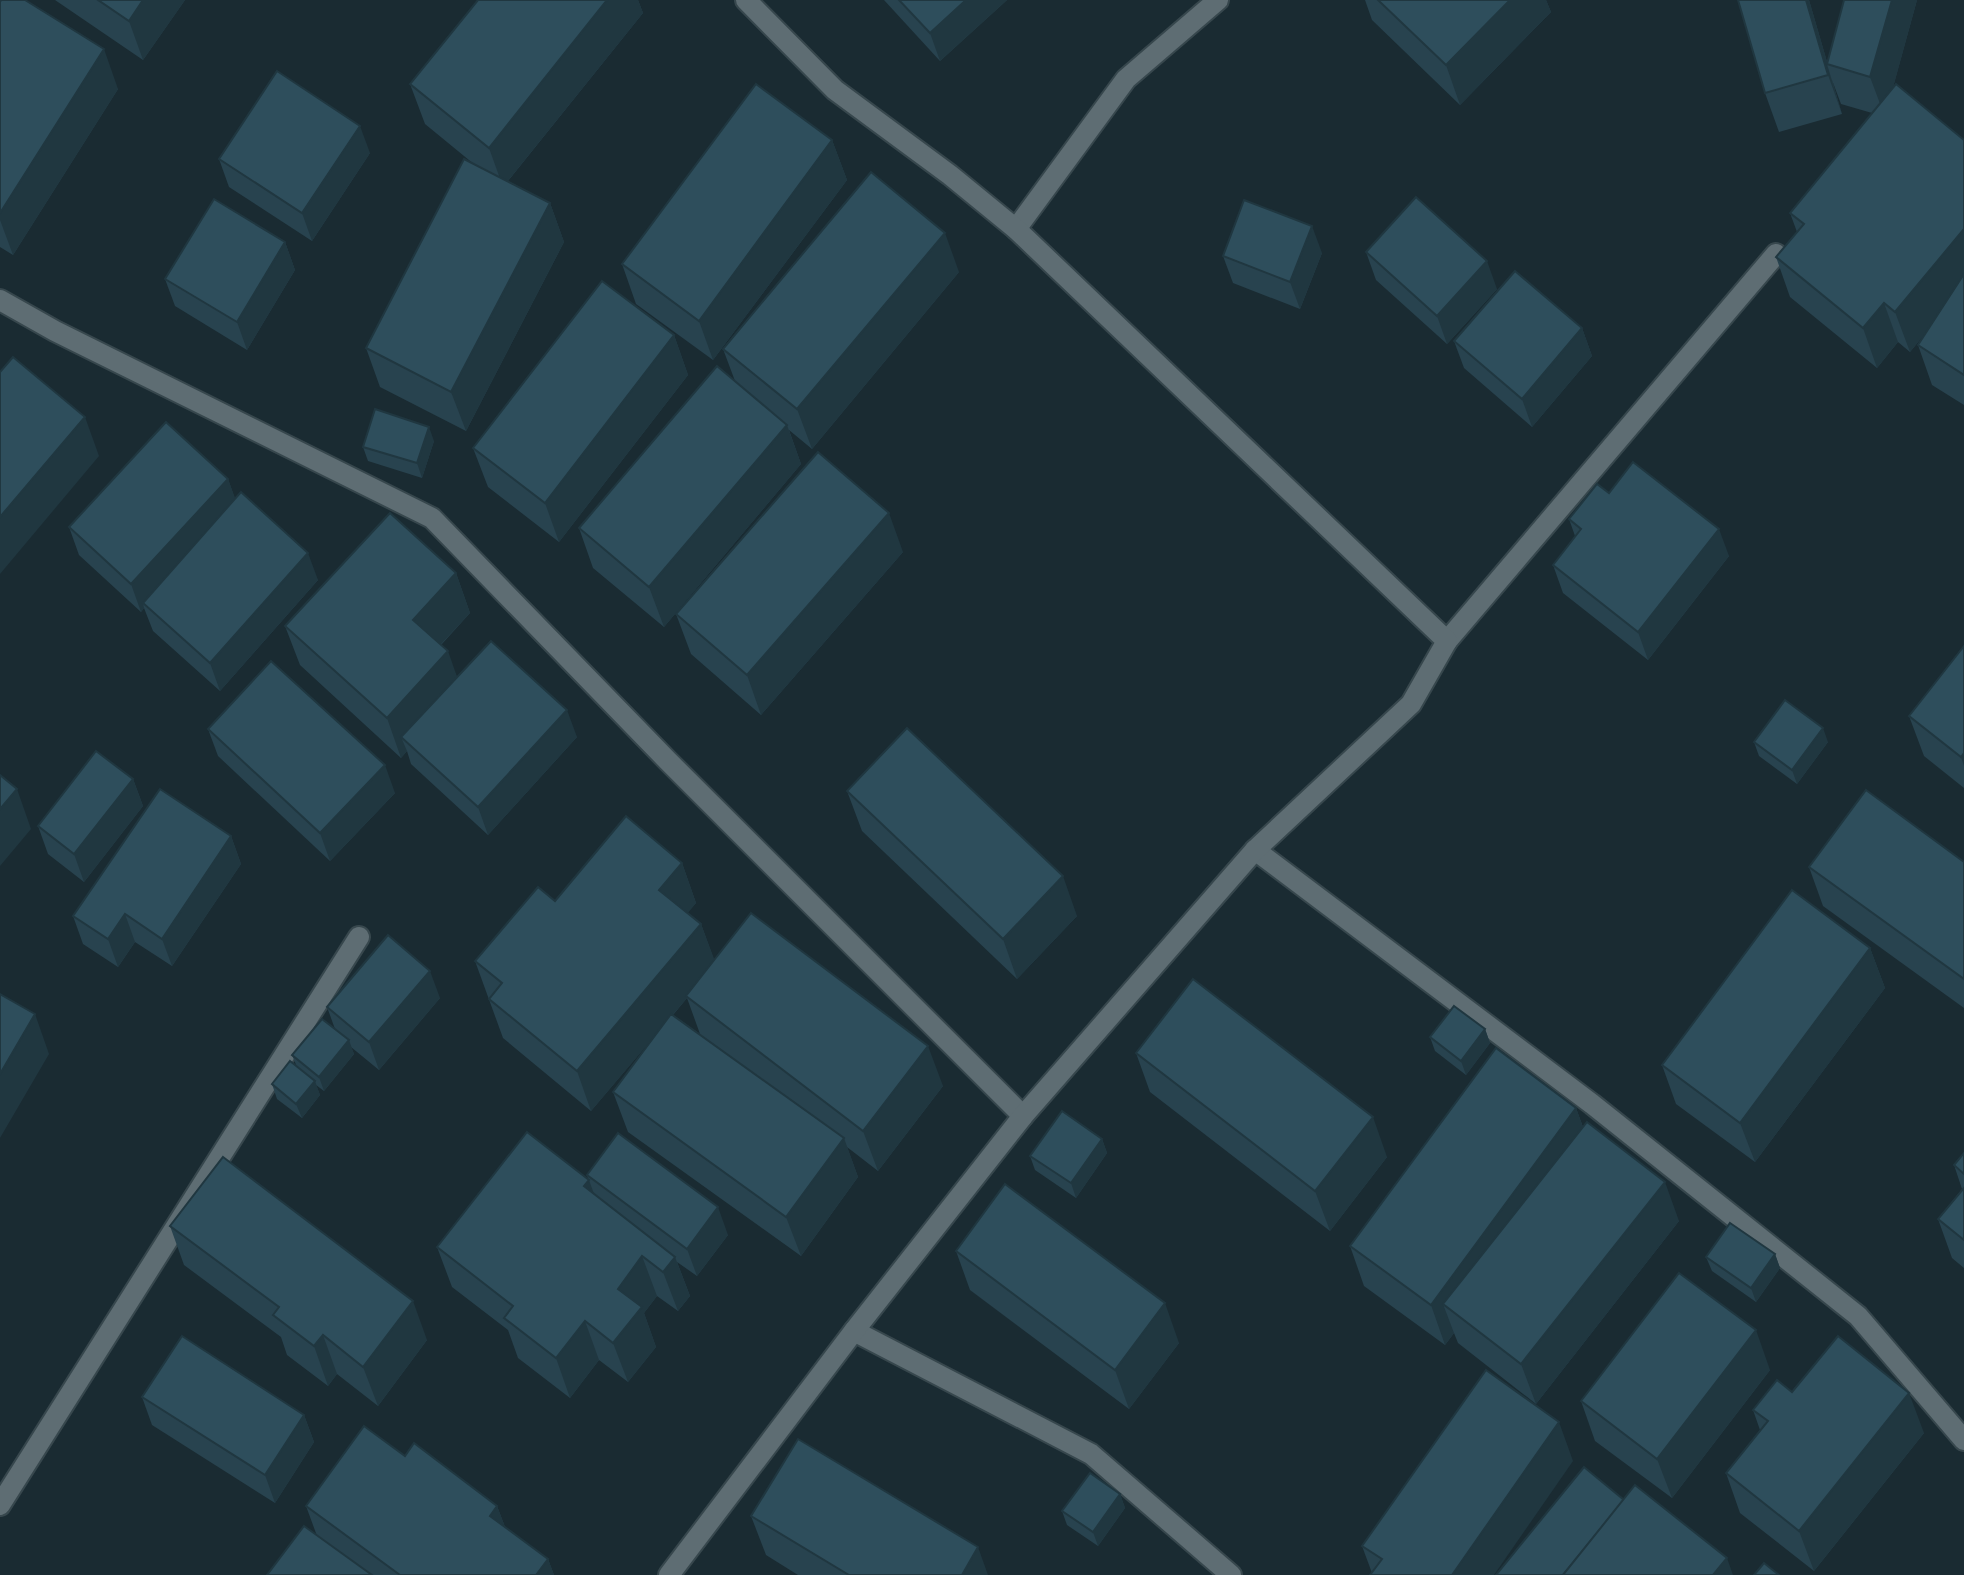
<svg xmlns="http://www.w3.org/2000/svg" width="1964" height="1575" viewBox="0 0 1964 1575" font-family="Figtree,sans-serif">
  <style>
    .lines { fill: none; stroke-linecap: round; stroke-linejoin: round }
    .street-casing { stroke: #37474d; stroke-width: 24 }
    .street { stroke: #5e6d73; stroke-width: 20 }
    .wall { fill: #28434f; fill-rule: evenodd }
    .shaded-wall { fill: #203740 }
    .building { fill: #2e4e5c; stroke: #203740; stroke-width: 2 }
  </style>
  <rect width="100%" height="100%" fill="#1a2b32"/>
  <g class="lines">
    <g class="street-casing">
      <g id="street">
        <polyline points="1016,229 1126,79 1218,0"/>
        <polyline points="0,300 55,331 432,518 668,761 1023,1116"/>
        <polyline points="1447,641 1776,254"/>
        <polyline points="1255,850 1592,1104 1858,1316 1964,1440"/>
        <polyline points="854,1331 1091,1454 1231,1575"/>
        <polyline points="0,1505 359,937"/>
        <polyline points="669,1575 854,1331 1023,1116 1255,850 1411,704 1447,641 1016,229 950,175 835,90 746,0"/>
      </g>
    </g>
    <use href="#street" class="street"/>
  </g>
  <g class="wall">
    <polygon points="0,0 118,89 13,255 0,247"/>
    <polygon points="55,0 185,0 143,60"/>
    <polygon points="478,0 638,0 643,13 508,181 550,203 564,242 466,431 380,387 366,348 475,165 425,124 410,84"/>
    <polygon points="884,0 1007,0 940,61"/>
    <polygon points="1365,0 1546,0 1551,12 1460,105 1372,20"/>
    <polygon points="1738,0 1809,0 1827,62 1917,0 1893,87 1964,140 1964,405 1932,385 1918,345 1927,331 1910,352 1898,342 1877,368 1790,297 1776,257 1797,232 1790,213 1872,113 1841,104 1832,80 1842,114 1779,132 1765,93"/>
    <polygon points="832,140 847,180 713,360 636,304 622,264"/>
    <polygon points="370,153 312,241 229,187 219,159"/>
    <polygon points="285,242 295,270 247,350 175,306 165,279"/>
    <polygon points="1366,252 1497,289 1447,344 1376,280"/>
    <polygon points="1322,253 1300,309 1233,283 1223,256"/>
    <polygon points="959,272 812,449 789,430 801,464 664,627 593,568 579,528 735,381 723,349"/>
    <polygon points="1582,328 1592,356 1532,427 1464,368 1454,341"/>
    <polygon points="674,335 688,375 559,542 488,487 473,448"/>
    <polygon points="434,441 422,478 368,461 363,447"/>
    <polygon points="228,479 235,499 318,580 220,691 153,631 144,608 141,612 79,555 69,527"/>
    <polygon points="1609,493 1729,556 1648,660 1563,593 1553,565 1575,536 1569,519"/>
    <polygon points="903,552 761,715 691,654 676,614"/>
    <polygon points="456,573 470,613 441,645 457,677 577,737 488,835 411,764 407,751 401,758 300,665 285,626"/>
    <polygon points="1964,646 1964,788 1924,756 1909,716"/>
    <polygon points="208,729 395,793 330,861 218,756"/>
    <polygon points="1754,742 1828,742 1797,784 1759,756"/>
    <polygon points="133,779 143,806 84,882 48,854 38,826"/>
    <polygon points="847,791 1077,916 1017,979 862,831"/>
    <polygon points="231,836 241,864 172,966 135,942 118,967 83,944 73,916"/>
    <polygon points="1964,862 1964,1008 1823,906 1809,867"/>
    <path d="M 682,863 L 696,903 L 687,913 L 701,924 L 714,960 L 943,1086 L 878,1171 L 847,1147 L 858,1177 L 801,1256 L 628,1132 L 613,1092 L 657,1033 L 591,1111 L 503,1038 L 475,961 L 555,901 ZM 687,998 L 700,1034 L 673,1015 Z"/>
    <polygon points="1870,948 1885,988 1755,1162 1676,1104 1662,1065"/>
    <polygon points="440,998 379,1070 351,1047 354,1054 324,1091 316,1085 320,1095 302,1118 277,1099 272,1084 297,1067 292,1055 335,1029 327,1007"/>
    <polygon points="1485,1029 1490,1043 1466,1075 1435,1051 1430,1037"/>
    <polygon points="1136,1053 1387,1157 1330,1231 1150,1092"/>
    <polygon points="1576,1108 1583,1127 1679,1221 1536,1404 1458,1343 1454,1333 1445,1345 1364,1286 1350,1246"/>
    <polygon points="1102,1139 1107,1153 1076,1198 1035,1170 1030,1156"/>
    <polygon points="1964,1153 1964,1268 1952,1258 1938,1219 1962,1189 1954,1165"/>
    <polygon points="587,1175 728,1235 697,1276 677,1262 690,1296 678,1311 657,1296 644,1313 656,1347 628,1382 599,1360 570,1398 518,1358 508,1330 452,1287 437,1247 588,1179"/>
    <polygon points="170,1226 427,1340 378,1406 337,1374 328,1386 287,1355 281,1337 184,1265"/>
    <polygon points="956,1251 1179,1343 1129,1409 970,1290"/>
    <polygon points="1775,1254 1780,1268 1756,1302 1712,1271 1706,1257"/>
    <polygon points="1770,1370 1672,1498 1595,1441 1581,1401"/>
    <polygon points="1792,1392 1924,1433 1814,1571 1740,1513 1726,1473 1760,1430 1753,1410"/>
    <polygon points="142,1397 304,1415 314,1442 275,1503 152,1425"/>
    <polygon points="405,1456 497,1506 505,1527 548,1559 554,1575 267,1575 317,1536 306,1506"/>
    <polygon points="1573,1461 1372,1573 1362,1546"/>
    <polygon points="1120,1494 1125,1508 1098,1546 1067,1525 1062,1511"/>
    <polygon points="751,1516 988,1575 798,1575 766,1555"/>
  </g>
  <g class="shaded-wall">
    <polygon points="143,0 185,0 143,60 129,21"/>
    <polygon points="607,0 638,0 643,13 503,187 489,148"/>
    <polygon points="966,0 1007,0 940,61 930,33"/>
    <polygon points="1510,0 1546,0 1551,12 1460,105 1446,65"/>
    <polygon points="1806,0 1809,0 1828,65 1827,64 1842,114 1828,75"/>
    <polygon points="1892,0 1917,0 1885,117 1870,77"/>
    <polygon points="104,49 118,89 13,255 0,220 0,213"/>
    <polygon points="360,126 370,153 312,241 302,213"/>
    <polygon points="832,140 847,180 713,360 699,321"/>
    <polygon points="550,203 564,242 466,431 451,392"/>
    <polygon points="1312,226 1322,253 1300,309 1290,282"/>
    <polygon points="1964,229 1964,286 1910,352 1895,312"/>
    <polygon points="945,233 959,272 812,449 797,409"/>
    <polygon points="285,242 295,270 247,350 237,322"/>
    <polygon points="1487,261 1497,289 1447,344 1437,316"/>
    <polygon points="1884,303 1898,342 1877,368 1863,328"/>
    <polygon points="1582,328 1592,356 1532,427 1522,399"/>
    <polygon points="674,335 688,375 559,542 545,503"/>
    <polygon points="85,417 99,456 0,574 0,517"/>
    <polygon points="787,425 801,464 664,627 649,587"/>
    <polygon points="429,427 434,441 422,478 417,463"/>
    <polygon points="228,479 238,506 143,603 144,608 141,612 131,584"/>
    <polygon points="889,513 903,552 761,715 747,675"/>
    <polygon points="1719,529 1729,556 1648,660 1638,632"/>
    <polygon points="308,553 318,580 220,691 210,663"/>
    <polygon points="456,573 470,613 427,659 413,620"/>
    <polygon points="448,651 462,691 401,737 407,751 401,758 387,718"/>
    <polygon points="567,710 577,737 488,835 478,807"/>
    <polygon points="1823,728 1828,742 1797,784 1792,770"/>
    <polygon points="1964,753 1964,766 1961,757"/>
    <polygon points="385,765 395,793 330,861 320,833"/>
    <polygon points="133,779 143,806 84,882 74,854"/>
    <polygon points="17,789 31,829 0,866 0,809"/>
    <polygon points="231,836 241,864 172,966 162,939"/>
    <polygon points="682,863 696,903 674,930 659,890"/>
    <polygon points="1063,876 1077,916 1017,979 1003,939"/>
    <polygon points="125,914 135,942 118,967 108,939"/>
    <polygon points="701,924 716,964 591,1111 577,1071"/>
    <polygon points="1870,948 1885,988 1755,1162 1740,1123"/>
    <polygon points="430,971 440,998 379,1070 369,1042"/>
    <polygon points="35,1014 49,1054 0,1138 0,1074"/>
    <polygon points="1485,1029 1490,1043 1466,1075 1461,1061"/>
    <polygon points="349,1040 354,1054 324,1091 319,1077"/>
    <polygon points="928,1046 943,1086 878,1171 863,1131"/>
    <polygon points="315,1081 320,1095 302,1118 296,1104"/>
    <polygon points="1576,1108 1590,1147 1443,1304 1454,1333 1445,1345 1431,1305"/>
    <polygon points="1373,1117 1387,1157 1330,1231 1315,1191"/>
    <polygon points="844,1138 858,1177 801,1256 786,1217"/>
    <polygon points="1102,1139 1107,1153 1076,1198 1071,1183"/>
    <polygon points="589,1180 603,1219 584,1186"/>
    <polygon points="1665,1182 1679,1221 1536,1404 1521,1364"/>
    <polygon points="718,1207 728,1235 697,1276 687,1249"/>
    <polygon points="1775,1254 1780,1268 1756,1302 1751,1288"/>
    <polygon points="642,1256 657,1296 644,1313 656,1347 628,1382 613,1343 618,1289"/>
    <polygon points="675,1257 690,1296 678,1311 663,1272"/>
    <polygon points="413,1301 427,1340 378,1406 363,1367"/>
    <polygon points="1165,1303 1179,1343 1129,1409 1115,1370"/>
    <polygon points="585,1321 599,1360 570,1398 556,1358"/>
    <polygon points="1756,1330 1770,1370 1672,1498 1657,1459"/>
    <polygon points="323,1335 337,1374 328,1386 314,1346"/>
    <polygon points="1909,1393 1924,1433 1814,1571 1799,1531"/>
    <polygon points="304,1415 314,1442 275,1503 265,1475"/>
    <polygon points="1559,1422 1573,1461 1494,1575 1452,1575"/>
    <polygon points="1120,1494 1125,1508 1098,1546 1093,1532"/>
    <polygon points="497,1506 512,1545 490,1516"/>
    <polygon points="978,1547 988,1575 962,1575"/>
    <polygon points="1727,1558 1733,1575 1713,1575"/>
    <polygon points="548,1559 554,1575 536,1575"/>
  </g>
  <g class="building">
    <polygon points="1,0 25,0 104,49 0,213 0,2"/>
    <polygon points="98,0 143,0 129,21"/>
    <polygon points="478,0 607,0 489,148 410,84"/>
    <polygon points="899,0 966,0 930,33"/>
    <polygon points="1378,0 1510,0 1446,65"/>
    <polygon points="1738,0 1806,0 1828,75 1765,93"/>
    <polygon points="1844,0 1892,0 1870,77 1827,64"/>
    <polygon points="277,71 360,126 302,213 219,159"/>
    <polygon points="756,84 832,140 699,321 622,264"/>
    <polygon points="1896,84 1964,140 1964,229 1895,312 1884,303 1863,328 1776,257 1804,224 1790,213"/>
    <polygon points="464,159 550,203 451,392 366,348"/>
    <polygon points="871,172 945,233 797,409 723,349"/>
    <polygon points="1416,197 1487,261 1437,316 1366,252"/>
    <polygon points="214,199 285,242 237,322 165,279"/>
    <polygon points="1244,200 1312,226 1290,282 1223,256"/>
    <polygon points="1515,271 1582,328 1522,399 1454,341"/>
    <polygon points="1964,274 1964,375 1918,345"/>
    <polygon points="602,281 674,335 545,503 473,448"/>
    <polygon points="13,357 85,417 0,517 0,372"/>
    <polygon points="717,366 787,425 649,587 579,528"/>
    <polygon points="375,409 429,427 417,463 363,447"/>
    <polygon points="166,422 228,479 131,584 69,527"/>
    <polygon points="818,452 889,513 747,675 676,614"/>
    <polygon points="1633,462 1719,529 1638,632 1553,565 1581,529 1569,519 1597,484 1609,493"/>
    <polygon points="241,492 308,553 210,663 143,603"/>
    <polygon points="390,513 456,573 413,620 448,651 387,718 285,626"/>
    <polygon points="491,641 567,710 478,807 401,737"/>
    <polygon points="1964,646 1964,753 1961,757 1909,716"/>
    <polygon points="271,661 385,765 320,833 208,729"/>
    <polygon points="1785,700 1823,728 1792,770 1754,742"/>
    <polygon points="907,728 1063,876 1003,939 847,791"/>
    <polygon points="96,751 133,779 74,854 38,826"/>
    <polygon points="0,775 17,789 0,809"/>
    <polygon points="160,789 231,836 162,939 125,914 108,939 73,916"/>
    <polygon points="1866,790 1964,862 1964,979 1809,867"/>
    <polygon points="626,816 682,863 659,890 701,924 577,1071 489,999 502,983 475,961 538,887 555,901"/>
    <polygon points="1792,890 1870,948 1740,1123 1662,1065"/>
    <polygon points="751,913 928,1046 863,1131 686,996"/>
    <polygon points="388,935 430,971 369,1042 327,1007"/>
    <polygon points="1193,979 1373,1117 1315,1191 1136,1053"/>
    <polygon points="0,994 35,1014 0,1074"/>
    <polygon points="1454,1006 1485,1029 1461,1061 1430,1037"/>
    <polygon points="671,1014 844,1138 786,1217 613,1092"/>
    <polygon points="322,1019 349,1040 319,1077 292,1055"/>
    <polygon points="1496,1048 1576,1108 1431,1305 1350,1246"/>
    <polygon points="290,1061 315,1081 296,1104 272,1084"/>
    <polygon points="1062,1111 1102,1139 1071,1183 1030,1156"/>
    <polygon points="1587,1122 1665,1182 1521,1364 1443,1304"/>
    <polygon points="527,1132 589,1180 584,1186 675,1257 663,1272 642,1256 618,1289 642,1307 613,1343 585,1321 556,1358 504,1318 513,1306 437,1247"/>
    <polygon points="618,1133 718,1207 687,1249 587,1175"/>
    <polygon points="1964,1153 1964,1174 1954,1165"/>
    <polygon points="223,1157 413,1301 363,1367 323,1335 314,1346 273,1315 279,1307 170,1226"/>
    <polygon points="1005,1184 1165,1303 1115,1370 956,1251"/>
    <polygon points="1964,1188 1964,1240 1938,1219"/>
    <polygon points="1730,1223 1775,1254 1751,1288 1706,1257"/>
    <polygon points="1679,1273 1756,1330 1657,1459 1581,1401"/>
    <polygon points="182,1336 304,1415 265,1475 142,1397"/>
    <polygon points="1838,1336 1909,1393 1799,1531 1726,1473 1768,1421 1753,1410 1777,1380 1792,1392"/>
    <polygon points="1486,1370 1559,1422 1452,1575 1370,1575 1382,1559 1362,1546"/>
    <polygon points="364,1426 405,1456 414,1443 497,1506 490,1516 548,1559 536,1575 400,1575 306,1506"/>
    <polygon points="798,1439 978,1547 962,1575 849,1575 751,1516"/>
    <polygon points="1584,1467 1624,1500 1563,1575 1496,1575"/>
    <polygon points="1090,1473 1120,1494 1093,1532 1062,1511"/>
    <polygon points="1635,1485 1727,1558 1713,1575 1563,1575"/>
    <polygon points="304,1526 372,1575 267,1575"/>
    <polygon points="1764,1563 1779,1575 1754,1575"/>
  </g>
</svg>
